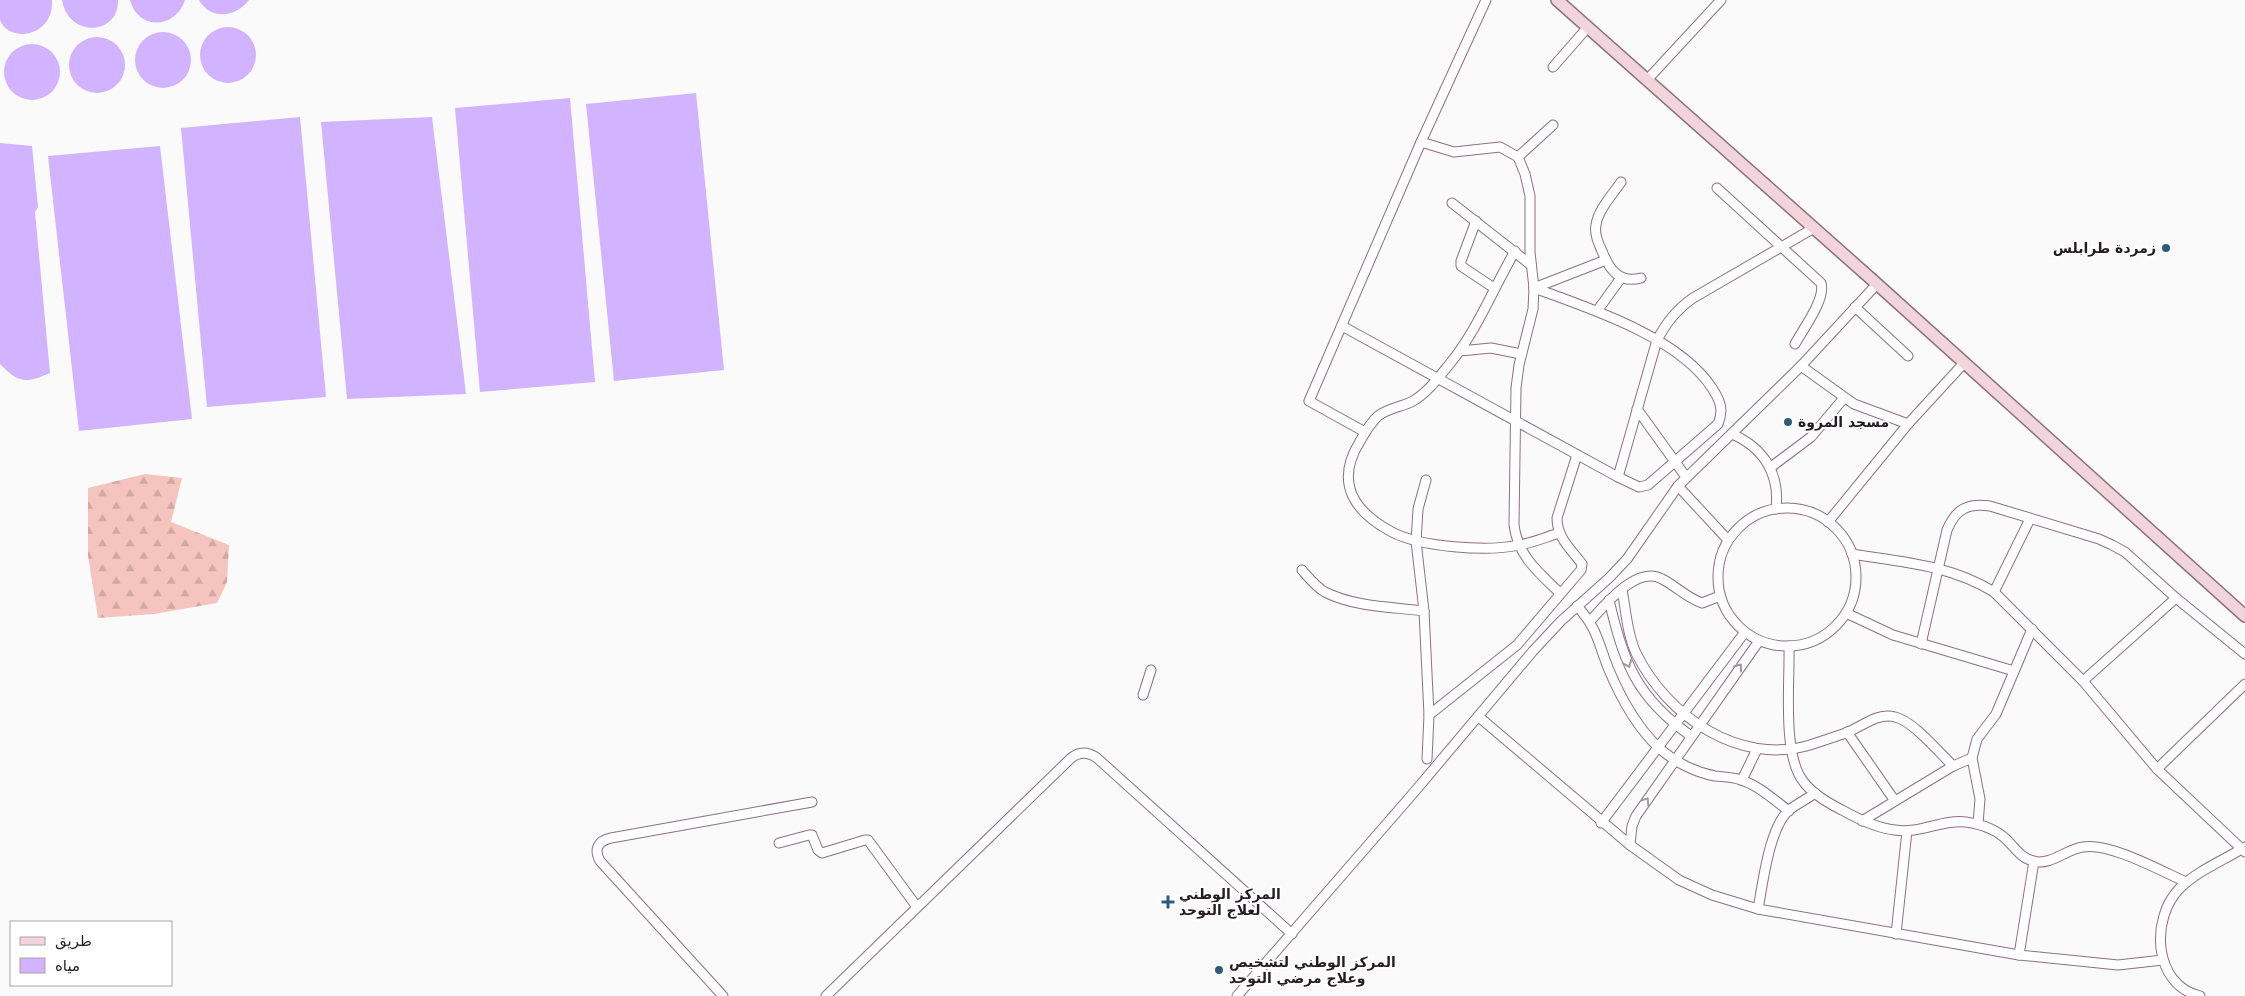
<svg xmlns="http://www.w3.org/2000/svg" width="2245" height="996" viewBox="0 0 2245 996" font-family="'DejaVu Sans','Noto Naskh Arabic',sans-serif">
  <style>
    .forest { fill: url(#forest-firs) }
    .water { fill: #d1b3ff }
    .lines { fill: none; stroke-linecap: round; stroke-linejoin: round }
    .minor-casing { stroke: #8e7080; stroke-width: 11 }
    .secondary-casing { stroke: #8e7080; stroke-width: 14 }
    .minor { stroke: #fff; stroke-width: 9 }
    .secondary { stroke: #f2d5dc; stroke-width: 11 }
    .oneway { stroke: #9e989c }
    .poi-dot { fill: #2c5c7b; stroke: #fff; stroke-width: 2 }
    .labels { text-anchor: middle; stroke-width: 4; stroke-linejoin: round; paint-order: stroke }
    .poi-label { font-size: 14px; font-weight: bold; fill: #271b22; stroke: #fff; text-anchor: start }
  </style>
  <defs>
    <pattern id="forest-firs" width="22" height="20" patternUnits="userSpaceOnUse" patternTransform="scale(1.25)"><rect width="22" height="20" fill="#f5c4be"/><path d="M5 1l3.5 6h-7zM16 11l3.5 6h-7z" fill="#d2a8a3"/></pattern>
  </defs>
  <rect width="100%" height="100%" fill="#fafafa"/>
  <polygon class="forest" points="145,474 182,478 171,522 229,545 227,582 217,603 154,614 98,618 88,556 88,488"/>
  <g class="water">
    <path d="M 0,0 L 52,0 C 54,37 9,44 0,20 C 0,14 0,6 0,0 Z"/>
    <path d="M 62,0 L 118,0 C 119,36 68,38 62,0 Z"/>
    <path d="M 130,0 L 185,0 C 176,29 138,31 130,0 Z"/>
    <path d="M 199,0 L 249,0 C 236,17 211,21 199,0 Z"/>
    <circle cx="228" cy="55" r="28"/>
    <circle cx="163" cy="60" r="28"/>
    <circle cx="97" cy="65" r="28"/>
    <circle cx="32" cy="72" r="28"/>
    <polygon points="696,93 724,370 614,381 586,104"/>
    <polygon points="570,98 595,382 480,392 455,108"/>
    <polygon points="300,117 326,397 207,407 181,128"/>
    <polygon points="432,117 466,394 347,399 321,122"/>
    <path d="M 0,143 L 32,146 L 38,207 L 35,212 L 50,373 C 25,384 19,383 0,364 Z"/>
    <polygon points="160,146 192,419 79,431 48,156"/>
  </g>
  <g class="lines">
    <g class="minor-casing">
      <g id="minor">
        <polyline points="1553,67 1587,28"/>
        <polyline points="1647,80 1721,0"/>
        <path d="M 1421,142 L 1454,152 L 1500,147 L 1518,157 L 1525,174 L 1530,196 L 1530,252 L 1534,288 L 1533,309 L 1519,365 L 1516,388 L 1514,525 C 1518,556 1538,572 1560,593"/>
        <polyline points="1518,157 1553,125"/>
        <path d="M 1621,182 C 1613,194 1598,210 1596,225 C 1594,234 1598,243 1602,251 C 1609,269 1619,284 1641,278"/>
        <path d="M 1717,188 L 1821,283 C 1826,299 1803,329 1795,344"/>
        <polyline points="1452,203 1531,265"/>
        <polyline points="1476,221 1461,261 1461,266 1494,288"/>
        <path d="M 1515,251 C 1493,289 1476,333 1448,366 C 1438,378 1427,393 1413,401 C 1402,407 1388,408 1378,416 C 1370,423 1364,434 1359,443 C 1335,483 1354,512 1392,532 C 1420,547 1487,552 1519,545 C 1532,543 1546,537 1559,533"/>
        <polyline points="1534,288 1606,260"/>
        <polyline points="1855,307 1908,356"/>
        <polyline points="1597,311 1621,278"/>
        <path d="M 1342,326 L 1618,477 L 1639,487 L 1648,485 L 1718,424 C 1724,410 1720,400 1712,388 C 1679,337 1589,308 1534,288"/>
        <polyline points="1460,351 1491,348 1521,354"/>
        <polyline points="1801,366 1854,404 1908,424"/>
        <polyline points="1637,409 1686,477"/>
        <polyline points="1365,432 1309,401 1421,142 1486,0"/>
        <path d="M 1732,434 C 1764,448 1780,474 1776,509"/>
        <polyline points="1771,467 1811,437 1844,398"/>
        <path d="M 1618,477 L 1657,340 C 1667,322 1676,310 1693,298 L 1814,228"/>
        <polyline points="1426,480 1418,509 1416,541 1424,611 1429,715 1427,759"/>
        <polyline points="1678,486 1728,540"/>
        <circle cx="1787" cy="577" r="69"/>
        <polyline points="1828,522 1908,424 1964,363"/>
        <path d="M 1852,554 C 1903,562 1950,565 1994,592 L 2083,681 L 2157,769 L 2245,852"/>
        <path d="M 1302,570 C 1309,578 1316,587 1325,592 C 1354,607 1393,607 1424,611"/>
        <path d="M 1622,590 C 1626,610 1627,634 1636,653 C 1667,716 1739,766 1810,745 C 1822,741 1834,737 1846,733 C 1861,727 1878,712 1895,717 C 1913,721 1939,752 1953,766"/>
        <polyline points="1994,592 2030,519"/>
        <path d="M 1609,600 C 1624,663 1636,697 1691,736"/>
        <path d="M 1577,606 C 1598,629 1598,643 1609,670 C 1620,696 1637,727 1658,747 C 1673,761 1694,772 1715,776 C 1724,777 1733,777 1741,780 C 1758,785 1774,800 1789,811"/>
        <polyline points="1846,613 1893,635 2014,671"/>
        <path d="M 1590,621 C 1606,604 1637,565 1662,579 C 1676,586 1687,598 1702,603 L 1720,596"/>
        <path d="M 1921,644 L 1947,530 C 1956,509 1967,503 1990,506 L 2099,539 L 2112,545 L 2125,552 L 2176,598 L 2245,654"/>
        <path d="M 1789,646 C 1790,681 1782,754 1803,781 C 1812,794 1828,803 1842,810 C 1858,819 1876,828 1895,830 C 1920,834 1942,819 1966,822 C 1980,824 1996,829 2007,840 C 2015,848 2021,858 2033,861 C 2051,866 2066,849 2083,847 C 2109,842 2161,871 2186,882"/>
        <polyline points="2083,681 2176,598"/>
        <polyline points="1143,695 1151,670"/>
        <path d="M 1429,715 L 1517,645 L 1581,570 L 1582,564 C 1571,549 1557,538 1557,518 L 1577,455"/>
        <polyline points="1479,717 1630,845 1679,880 1712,895 1758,909 2019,955 2118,965 2163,960"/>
        <polyline points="1847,732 1895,801"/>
        <polyline points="2157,769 2245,684"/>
        <polyline points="1742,780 1757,749"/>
        <polyline points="1862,821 1953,766 1972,758"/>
        <polyline points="1601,823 1745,632"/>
        <polyline points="1978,824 1980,799 1972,758 1977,739 1996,714 2032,629"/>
        <polyline points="779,843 809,835 812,835 818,850 822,853 865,840 868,840 917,907"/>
        <polyline points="1630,845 1632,826 1636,816 1759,641"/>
        <path d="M 1758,909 C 1763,883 1769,828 1789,810 C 1797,804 1807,799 1815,793"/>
        <polyline points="1896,934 1907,831"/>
        <polyline points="2019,955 2034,861"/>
        <path d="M 723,996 L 600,861 C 594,850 597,841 611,838 L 812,802"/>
        <path d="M 826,996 L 1070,759 C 1078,752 1087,751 1097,758 L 1292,934"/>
        <polyline points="1237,996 1416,790 1533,651 1561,621 1609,578 1627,559 1678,486 1801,366 1877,284"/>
        <path d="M 2200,996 C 2153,985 2150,918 2180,888 C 2197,871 2224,860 2245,847"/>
      </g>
    </g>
    <g class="secondary-casing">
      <polyline id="secondary" points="1557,0 1877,284 2245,616"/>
    </g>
    <use href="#minor" class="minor"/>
    <use href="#secondary" class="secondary"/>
  </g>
  <defs><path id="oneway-chevron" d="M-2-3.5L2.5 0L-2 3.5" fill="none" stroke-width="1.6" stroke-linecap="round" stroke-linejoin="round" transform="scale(1.25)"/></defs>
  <g class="oneway">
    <use href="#oneway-chevron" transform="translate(1628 664) rotate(67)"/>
    <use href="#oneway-chevron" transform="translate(1739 667) rotate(-54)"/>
    <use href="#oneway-chevron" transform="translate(1646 801) rotate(-56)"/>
  </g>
  <g class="poi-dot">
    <circle cx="2166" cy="248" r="5"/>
    <circle cx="1788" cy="422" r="5"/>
    <path d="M1165.5 894.5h5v5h5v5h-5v5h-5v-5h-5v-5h5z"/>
    <circle cx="1219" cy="970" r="5"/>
  </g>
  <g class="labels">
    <g class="poi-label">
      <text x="2156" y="253" text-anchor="end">زمردة طرابلس</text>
      <text x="1798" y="427">مسجد المروة</text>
      <text x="1179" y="899">المركز الوطني<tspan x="1179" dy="16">لعلاج التوحد</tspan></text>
      <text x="1229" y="967">المركز الوطني لتشخيص<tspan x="1229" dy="16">وعلاج مرضي التوحد</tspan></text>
    </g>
  </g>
  <rect x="10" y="921" width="162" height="65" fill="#ffffff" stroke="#a9a4a7"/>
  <rect x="20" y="937" width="25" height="8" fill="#f2d5dc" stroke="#a9a4a7"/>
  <text x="55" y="946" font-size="15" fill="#271b22">طريق</text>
  <rect x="20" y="958" width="25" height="15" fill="#d1b3ff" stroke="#a9a4a7"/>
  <text x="55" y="971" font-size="15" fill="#271b22">مياه</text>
</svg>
